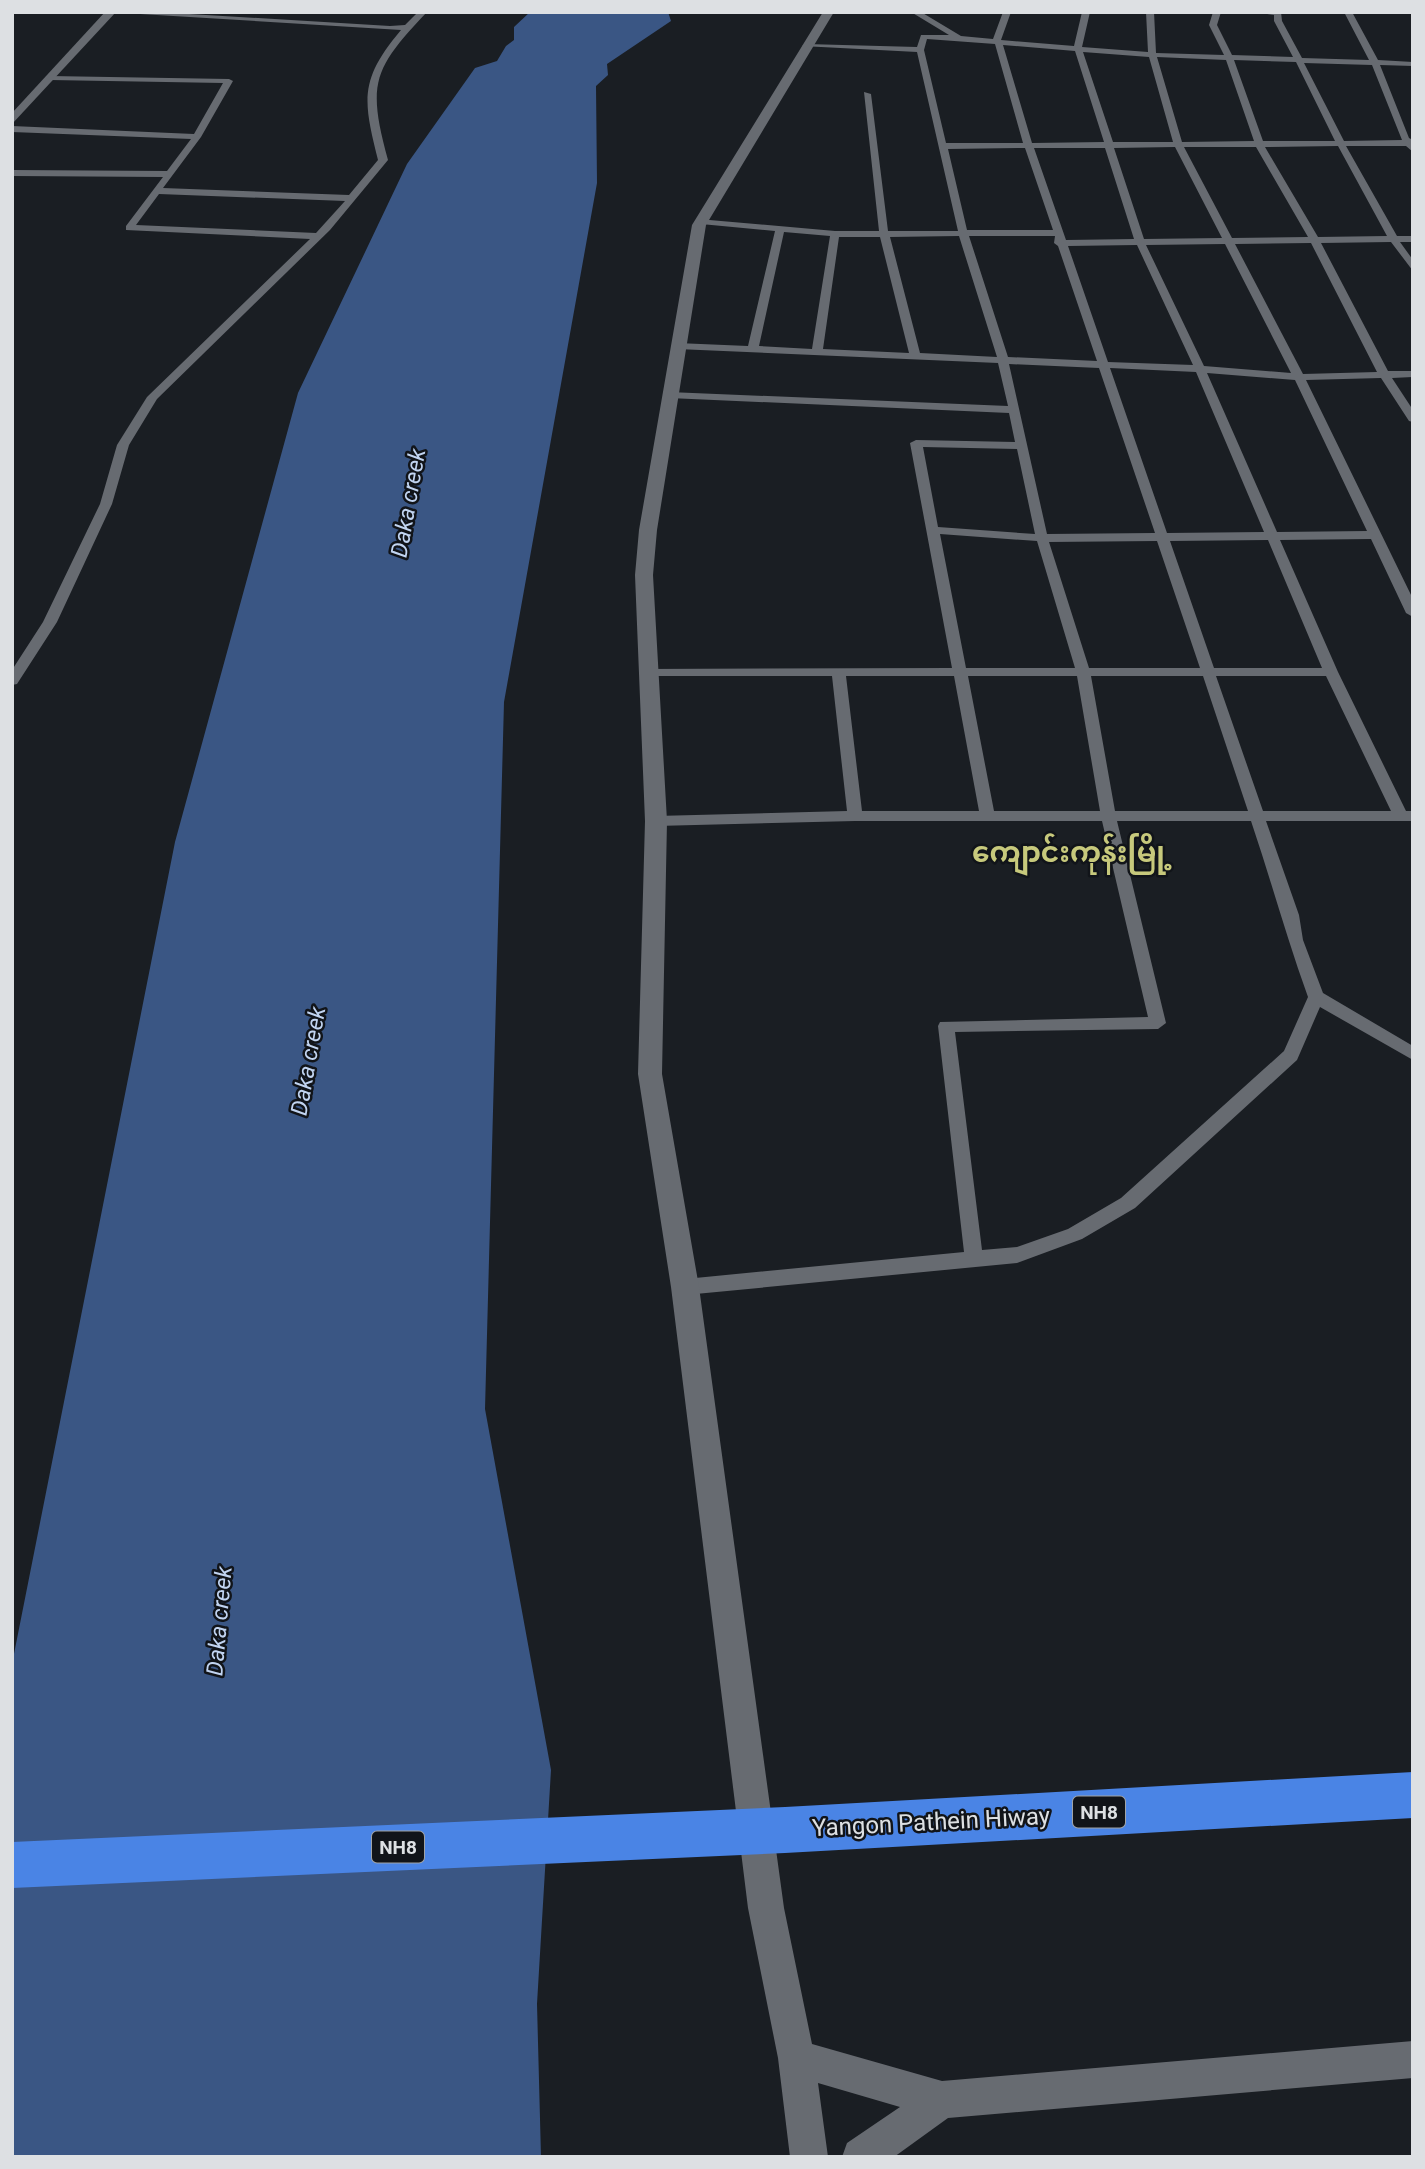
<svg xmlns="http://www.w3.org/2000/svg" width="1425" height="2169" viewBox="0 0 1425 2169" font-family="Roboto,'Noto Sans Myanmar',sans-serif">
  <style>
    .water { fill: #3a5684 }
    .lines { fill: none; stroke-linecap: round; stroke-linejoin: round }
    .street { fill: #676b71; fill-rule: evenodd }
    .secondary { fill: #676b71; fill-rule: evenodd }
    .highway { fill: #4a84e5; fill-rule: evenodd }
    .labels { text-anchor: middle; stroke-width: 5; stroke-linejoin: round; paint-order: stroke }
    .shield { fill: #111419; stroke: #a0a3a6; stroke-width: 2 }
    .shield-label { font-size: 19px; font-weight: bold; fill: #dde0e3 }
    .water-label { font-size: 23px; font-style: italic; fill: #c1d4f1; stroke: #111419 }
    .near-street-label { font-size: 24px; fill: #dde0e3; stroke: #111419 }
    .district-label { font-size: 28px; font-weight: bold; fill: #c7c97c; stroke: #111419 }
  </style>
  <rect width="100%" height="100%" fill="#1a1e23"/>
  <polygon class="water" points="530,12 668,12 671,21 607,64 608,75 596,86 597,183 504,702 485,1409 551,1770 537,2004 541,2157 12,2157 12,1664 175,842 298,393 407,164 475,68 497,61 506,46 514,40 514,27"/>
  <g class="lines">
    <g class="street">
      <path d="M 107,12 L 156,12 L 390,26 L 405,25 L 418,12 L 427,12 C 373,69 367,83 388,160 L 330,230 L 157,399 L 129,445 L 112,504 L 57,622 L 17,684 L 12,685 L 12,670 L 43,622 L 100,504 L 117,445 L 147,397 L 310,239 L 126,230 L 126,226 L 163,177 L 12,176 L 12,170 L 167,171 L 191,139 L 12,132 L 12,126 L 194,134 L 223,83 L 50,80 L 46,78 L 50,76 L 229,79 L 233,81 L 201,137 L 163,188 L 349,195 L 378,160 C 363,100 359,80 401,30 ZM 159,194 L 345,201 L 316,233 L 136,225 Z"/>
      <path d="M 911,12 L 921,12 L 961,36 L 993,39 L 1003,12 L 1011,12 L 1001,40 L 1074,46 L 1082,12 L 1090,12 L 1082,47 L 1148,52 L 1146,12 L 1154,12 L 1156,53 L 1224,55 L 1209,25 L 1213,12 L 1221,12 L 1217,25 L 1232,55 L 1293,57 L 1274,21 L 1274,15 L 1254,12 L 1281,12 L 1282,21 L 1302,58 L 1369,60 L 1344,12 L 1352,12 L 1378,60 L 1413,62 L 1413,66 L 1380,65 L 1409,138 L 1413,140 L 1413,152 L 1406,146 L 1346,146 L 1397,236 L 1413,236 L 1413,242 L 1400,242 L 1413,260 L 1413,271 L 1391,242 L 1321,243 L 1388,371 L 1413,371 L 1413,377 L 1392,378 L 1413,410 L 1413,422 L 1409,421 L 1381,378 L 1306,380 L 1413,599 L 1413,617 L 1406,613 L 1371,539 L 1280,540 L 1338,672 L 1406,811 L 1413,811 L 1413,821 L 1266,821 L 1299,915 L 1303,940 L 1323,993 L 1413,1046 L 1413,1060 L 1320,1007 L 1297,1060 L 1135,1208 L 1082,1239 L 1017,1263 L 685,1295 L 678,1293 L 675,1287 L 678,1281 L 685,1279 L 964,1252 L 938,1026 L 940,1022 L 1148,1017 L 1102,821 L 855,821 L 656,826 L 648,821 L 656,816 L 847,811 L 832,676 L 648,676 L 643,675 L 643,669 L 952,668 L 910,443 L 916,440 L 1015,442 L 1009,413 L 669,398 L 663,395 L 669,392 L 1008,406 L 998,363 L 677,349 L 672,346 L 677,343 L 748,346 L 775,231 L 701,224 L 696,221 L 698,219 L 835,231 L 879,231 L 864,92 L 871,94 L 888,231 L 958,231 L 917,52 L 802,46 L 806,44 L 917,47 L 921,35 L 949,35 ZM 927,39 L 995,44 L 1023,143 L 946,143 L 924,50 ZM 1003,45 L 1075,51 L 1104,142 L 1032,143 ZM 1083,52 L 1149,57 L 1173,142 L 1113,142 ZM 1157,57 L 1226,60 L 1254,141 L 1182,142 ZM 1234,60 L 1296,62 L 1335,141 L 1263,141 ZM 1304,63 L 1372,65 L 1402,140 L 1344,141 ZM 1338,146 L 1387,236 L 1318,237 L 1265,147 ZM 1175,147 L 1222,238 L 1144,239 L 1114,148 ZM 1184,147 L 1256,147 L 1308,237 L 1232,238 ZM 1025,148 L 1053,230 L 967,230 L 948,149 ZM 1034,148 L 1105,148 L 1134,239 L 1066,240 ZM 784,232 L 830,236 L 812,349 L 759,346 ZM 959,236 L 997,357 L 920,353 L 890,237 ZM 969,236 L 1055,236 L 1054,243 L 1058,246 L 1097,361 L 1008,357 ZM 839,237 L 880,237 L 909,353 L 823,349 ZM 1311,243 L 1377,372 L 1303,374 L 1235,244 ZM 1225,244 L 1291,373 L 1204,366 L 1146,245 ZM 1137,245 L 1193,365 L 1108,362 L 1068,246 ZM 1009,364 L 1099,368 L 1155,533 L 1047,534 ZM 1110,368 L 1196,372 L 1264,532 L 1167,533 ZM 1207,373 L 1295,380 L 1367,531 L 1277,532 ZM 923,447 L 1017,449 L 1035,534 L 938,527 ZM 940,534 L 1037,541 L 1075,668 L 966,668 ZM 1268,540 L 1322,668 L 1214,668 L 1170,541 ZM 1157,541 L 1200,668 L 1089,668 L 1049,542 ZM 846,676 L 954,676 L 979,811 L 862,811 ZM 968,676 L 1077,676 L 1100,811 L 994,811 ZM 1091,676 L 1203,676 L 1248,811 L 1115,811 ZM 1216,676 L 1326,676 L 1391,811 L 1263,811 ZM 1117,821 L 1251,821 C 1271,880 1287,939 1308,997 L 1284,1051 L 1121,1198 L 1068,1229 L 1017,1247 L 982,1250 L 955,1032 L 1158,1029 L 1166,1023 Z"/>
    </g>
    <g class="secondary">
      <polygon points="105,12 116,12 12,124 12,113"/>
      <polygon points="823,12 834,12 706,225 657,530 653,575 667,821 662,1074 699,1287 784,1908 812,2044 942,2081 1413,2041 1413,2078 948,2118 894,2157 842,2157 847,2143 900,2107 818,2083 828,2157 790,2157 778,2058 748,1908 671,1287 638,1074 645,821 635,575 639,530 692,225"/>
    </g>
    <polygon class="highway" points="1413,1772 1413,1818 785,1853 12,1888 12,1842 785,1807"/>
  </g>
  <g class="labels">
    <g class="shield">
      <rect x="1073" y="1796.5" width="52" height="31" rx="5"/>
      <rect x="372" y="1831.5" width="52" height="31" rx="5"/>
    </g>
    <g class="shield-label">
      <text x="1099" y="1819">NH8</text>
      <text x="398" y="1854">NH8</text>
    </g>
    <g class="water-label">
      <text transform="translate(408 503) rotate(-80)" y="8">Daka creek</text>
      <text transform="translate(308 1061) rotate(-80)" y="8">Daka creek</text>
      <text transform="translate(219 1621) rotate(-85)" y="8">Daka creek</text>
    </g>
    <g class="near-street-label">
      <text transform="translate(931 1822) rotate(-3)" y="8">Yangon Pathein Hiway</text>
    </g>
    <g class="district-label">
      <text x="1072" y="862">ကျောင်းကုန်းမြို့</text>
    </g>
  </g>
  <rect width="1425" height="2169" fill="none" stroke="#dde0e3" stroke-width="28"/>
</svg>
